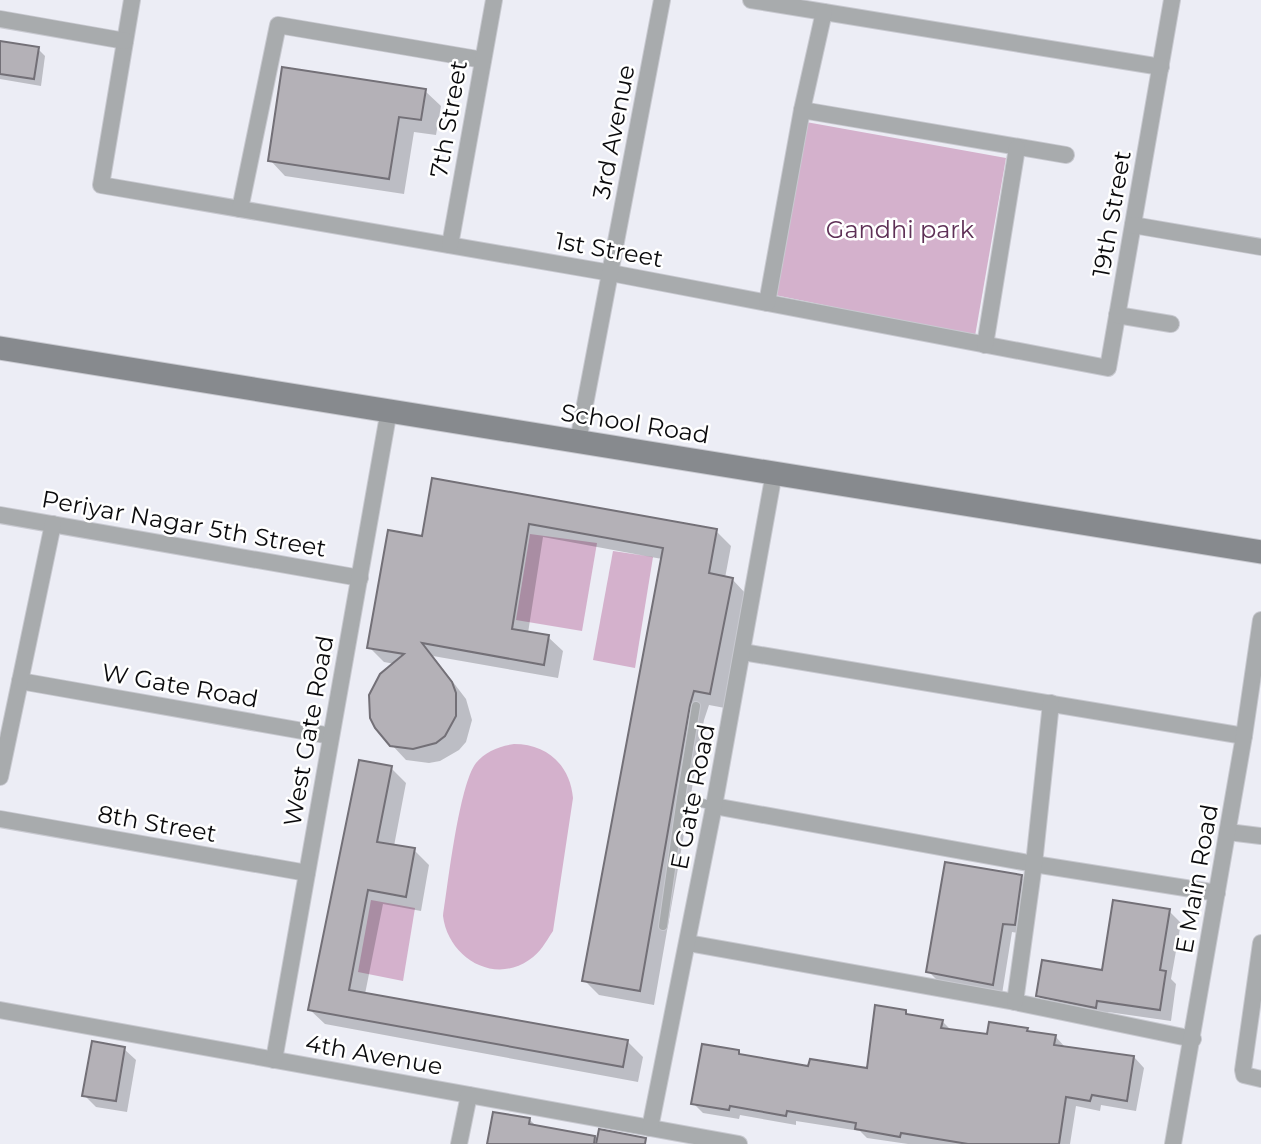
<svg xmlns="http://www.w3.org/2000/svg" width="1261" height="1144" viewBox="0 0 1261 1144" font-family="Montserrat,sans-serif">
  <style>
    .green { fill: #d4b1cc }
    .shadow { fill: #0003 }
    .building { fill: #b4b1b7; stroke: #737077; stroke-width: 2 }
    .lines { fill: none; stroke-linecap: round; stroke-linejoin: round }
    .lane-casing { stroke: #c8c9d0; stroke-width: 10 }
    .street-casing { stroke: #c8c9d0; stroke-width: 18 }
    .secondary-casing { stroke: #c8c9d0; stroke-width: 25 }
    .lane { stroke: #a8abad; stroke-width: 8 }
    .street { stroke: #a8abad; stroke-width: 16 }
    .secondary { stroke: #878a8e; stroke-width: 23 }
    .labels { text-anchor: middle; stroke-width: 5; stroke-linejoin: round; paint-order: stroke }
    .street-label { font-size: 24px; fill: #0b0b0d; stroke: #fff }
    .park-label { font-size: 24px; fill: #5e3056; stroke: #fff }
  </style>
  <rect width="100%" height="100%" fill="#ecedf5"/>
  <g class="green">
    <polygon points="806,122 1006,158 975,336 775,295"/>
    <polygon points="530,534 597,543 582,631 516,620"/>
    <polygon points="613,551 653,557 635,668 593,660"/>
    <path d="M 514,744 C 547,744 570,765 573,798 L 553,931 C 545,943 541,952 529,960 C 493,985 448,957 443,916 C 448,884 459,785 476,763 C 485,752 499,746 514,744 Z"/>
    <polygon points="371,900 415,908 403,981 358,972"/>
  </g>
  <g class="shadow">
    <polygon points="0,43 38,49 45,56 41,86 0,79"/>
    <polygon points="425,91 441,106 436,135 414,132 404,194 285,176 270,160"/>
    <polygon points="433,480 716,531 731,546 725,578 732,579 746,594 725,708 709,705 704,720 654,1005 599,995 584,980 662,559 543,537 528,633 548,637 563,651 558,678 433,656 466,699 472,720 466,742 459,750 440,761 429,763 406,760 391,744 395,664 384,662 369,647 424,538"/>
    <polygon points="391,768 406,783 394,846 414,850 429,865 421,911 383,904 365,994 628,1042 643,1057 638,1082 325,1024 309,1009"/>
    <polygon points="1021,877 1031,887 1024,934 1012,932 1002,994 938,981 928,971"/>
    <polygon points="1169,911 1181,923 1171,979 1176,984 1171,1021 1108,1012 1107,1019 1050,1007 1038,995 1103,972"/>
    <polygon points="905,1011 911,1017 942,1021 952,1031 989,1036 1027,1030 1030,1033 1055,1036 1065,1047 1134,1057 1144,1068 1136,1111 1101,1105 1100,1111 1076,1106 1070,1144 908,1144 867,1138 860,1131 796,1121 796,1125 740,1115 739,1119 703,1113 693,1103 739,1052 743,1057 810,1068 868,1070"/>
    <polygon points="124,1049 136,1060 127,1112 96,1107 84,1095"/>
    <polygon points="529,1119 537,1127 639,1144 489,1144"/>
  </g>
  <g class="building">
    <polygon points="0,41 39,47 34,79 0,74"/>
    <polygon points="282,67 426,89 421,120 399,117 389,179 268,161"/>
    <polygon points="432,478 717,529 709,573 733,578 710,694 694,691 690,705 640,991 582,981 663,548 529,524 512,629 549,635 544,665 422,643 452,682 456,693 456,716 445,736 436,743 413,749 390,746 375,728 370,718 369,695 380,674 404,654 367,648 388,530 422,536"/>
    <polygon points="359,760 392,766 377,842 415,848 406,897 368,890 349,990 628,1040 623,1067 308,1010"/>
    <polygon points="945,862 1022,875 1015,925 1003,924 993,985 926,972"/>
    <polygon points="1113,900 1170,909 1160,970 1166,971 1160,1010 1097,1001 1096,1008 1036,996 1042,960 1102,970"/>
    <polygon points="875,1005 906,1010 906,1014 943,1020 941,1028 987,1034 989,1022 1028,1028 1027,1031 1056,1035 1054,1045 1134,1056 1127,1101 1092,1095 1090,1101 1066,1097 1059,1144 968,1144 901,1133 900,1137 855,1129 856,1123 787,1111 786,1116 730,1106 729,1110 691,1104 702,1044 739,1050 739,1054 808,1066 810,1059 867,1068"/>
    <polygon points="92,1041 125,1047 116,1101 82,1096"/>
    <polygon points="493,1112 530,1118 529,1124 595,1136 594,1144 487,1144"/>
    <polygon points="599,1129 646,1138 645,1144 596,1144"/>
  </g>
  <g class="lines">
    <g class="lane-casing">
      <g id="lane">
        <polyline points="696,706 681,798 714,806"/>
        <polyline points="663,926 681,798"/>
      </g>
    </g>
    <g class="street-casing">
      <g id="street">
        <polyline points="132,0 101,185 611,273 1108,368 1172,0"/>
        <polyline points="751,0 1161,67"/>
        <polyline points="0,19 125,41"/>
        <polyline points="802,110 1066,155"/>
        <polyline points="240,209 278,25 483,60"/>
        <polyline points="1133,225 1261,247"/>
        <polyline points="450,245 494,0"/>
        <polyline points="767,303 802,110 824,12"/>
        <polyline points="1117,315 1171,324"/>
        <polyline points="985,345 1017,148"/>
        <polyline points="578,441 662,0"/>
        <polyline points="0,515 360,578"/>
        <polyline points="743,652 1244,736"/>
        <polyline points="20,681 331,736"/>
        <polyline points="0,777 53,524"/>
        <polyline points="714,806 1034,864 1217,893"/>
        <polyline points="0,819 307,873"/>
        <polyline points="1228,832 1261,836"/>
        <polyline points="688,943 1015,1002 1193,1039"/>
        <polyline points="1261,943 1243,1070 1244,1075 1261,1079"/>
        <polyline points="1015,1002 1034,864 1051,703"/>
        <polyline points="0,1010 739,1144"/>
        <polyline points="274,1060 389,410"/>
        <polyline points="650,1128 714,806 774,473"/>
        <polyline points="459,1144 469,1095"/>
        <polyline points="1173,1144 1244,736 1261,620"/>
      </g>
    </g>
    <g class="secondary-casing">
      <polyline id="secondary" points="0,348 1261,552"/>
    </g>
    <use href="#lane" class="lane"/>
    <use href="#street" class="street"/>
    <use href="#secondary" class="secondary"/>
  </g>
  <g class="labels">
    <g class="street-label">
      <text transform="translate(449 119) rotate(-80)" y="8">7th Street</text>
      <text transform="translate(614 132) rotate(-79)" y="8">3rd Avenue</text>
      <text transform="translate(1112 214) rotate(-80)" y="8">19th Street</text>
      <text transform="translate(609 250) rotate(10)" y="8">1st Street</text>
      <text transform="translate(635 424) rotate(9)" y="8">School Road</text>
      <text transform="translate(184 524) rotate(10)" y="8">Periyar Nagar 5th Street</text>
      <text transform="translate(180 686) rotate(10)" y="8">W Gate Road</text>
      <text transform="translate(309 731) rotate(-80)" y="8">West Gate Road</text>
      <text transform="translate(693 797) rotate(-79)" y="8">E Gate Road</text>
      <text transform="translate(157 824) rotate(10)" y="8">8th Street</text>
      <text transform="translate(1197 879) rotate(-80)" y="8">E Main Road</text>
      <text transform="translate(374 1055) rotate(10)" y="8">4th Avenue</text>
    </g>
    <g class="park-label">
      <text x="900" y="238">Gandhi park</text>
    </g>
  </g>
</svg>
